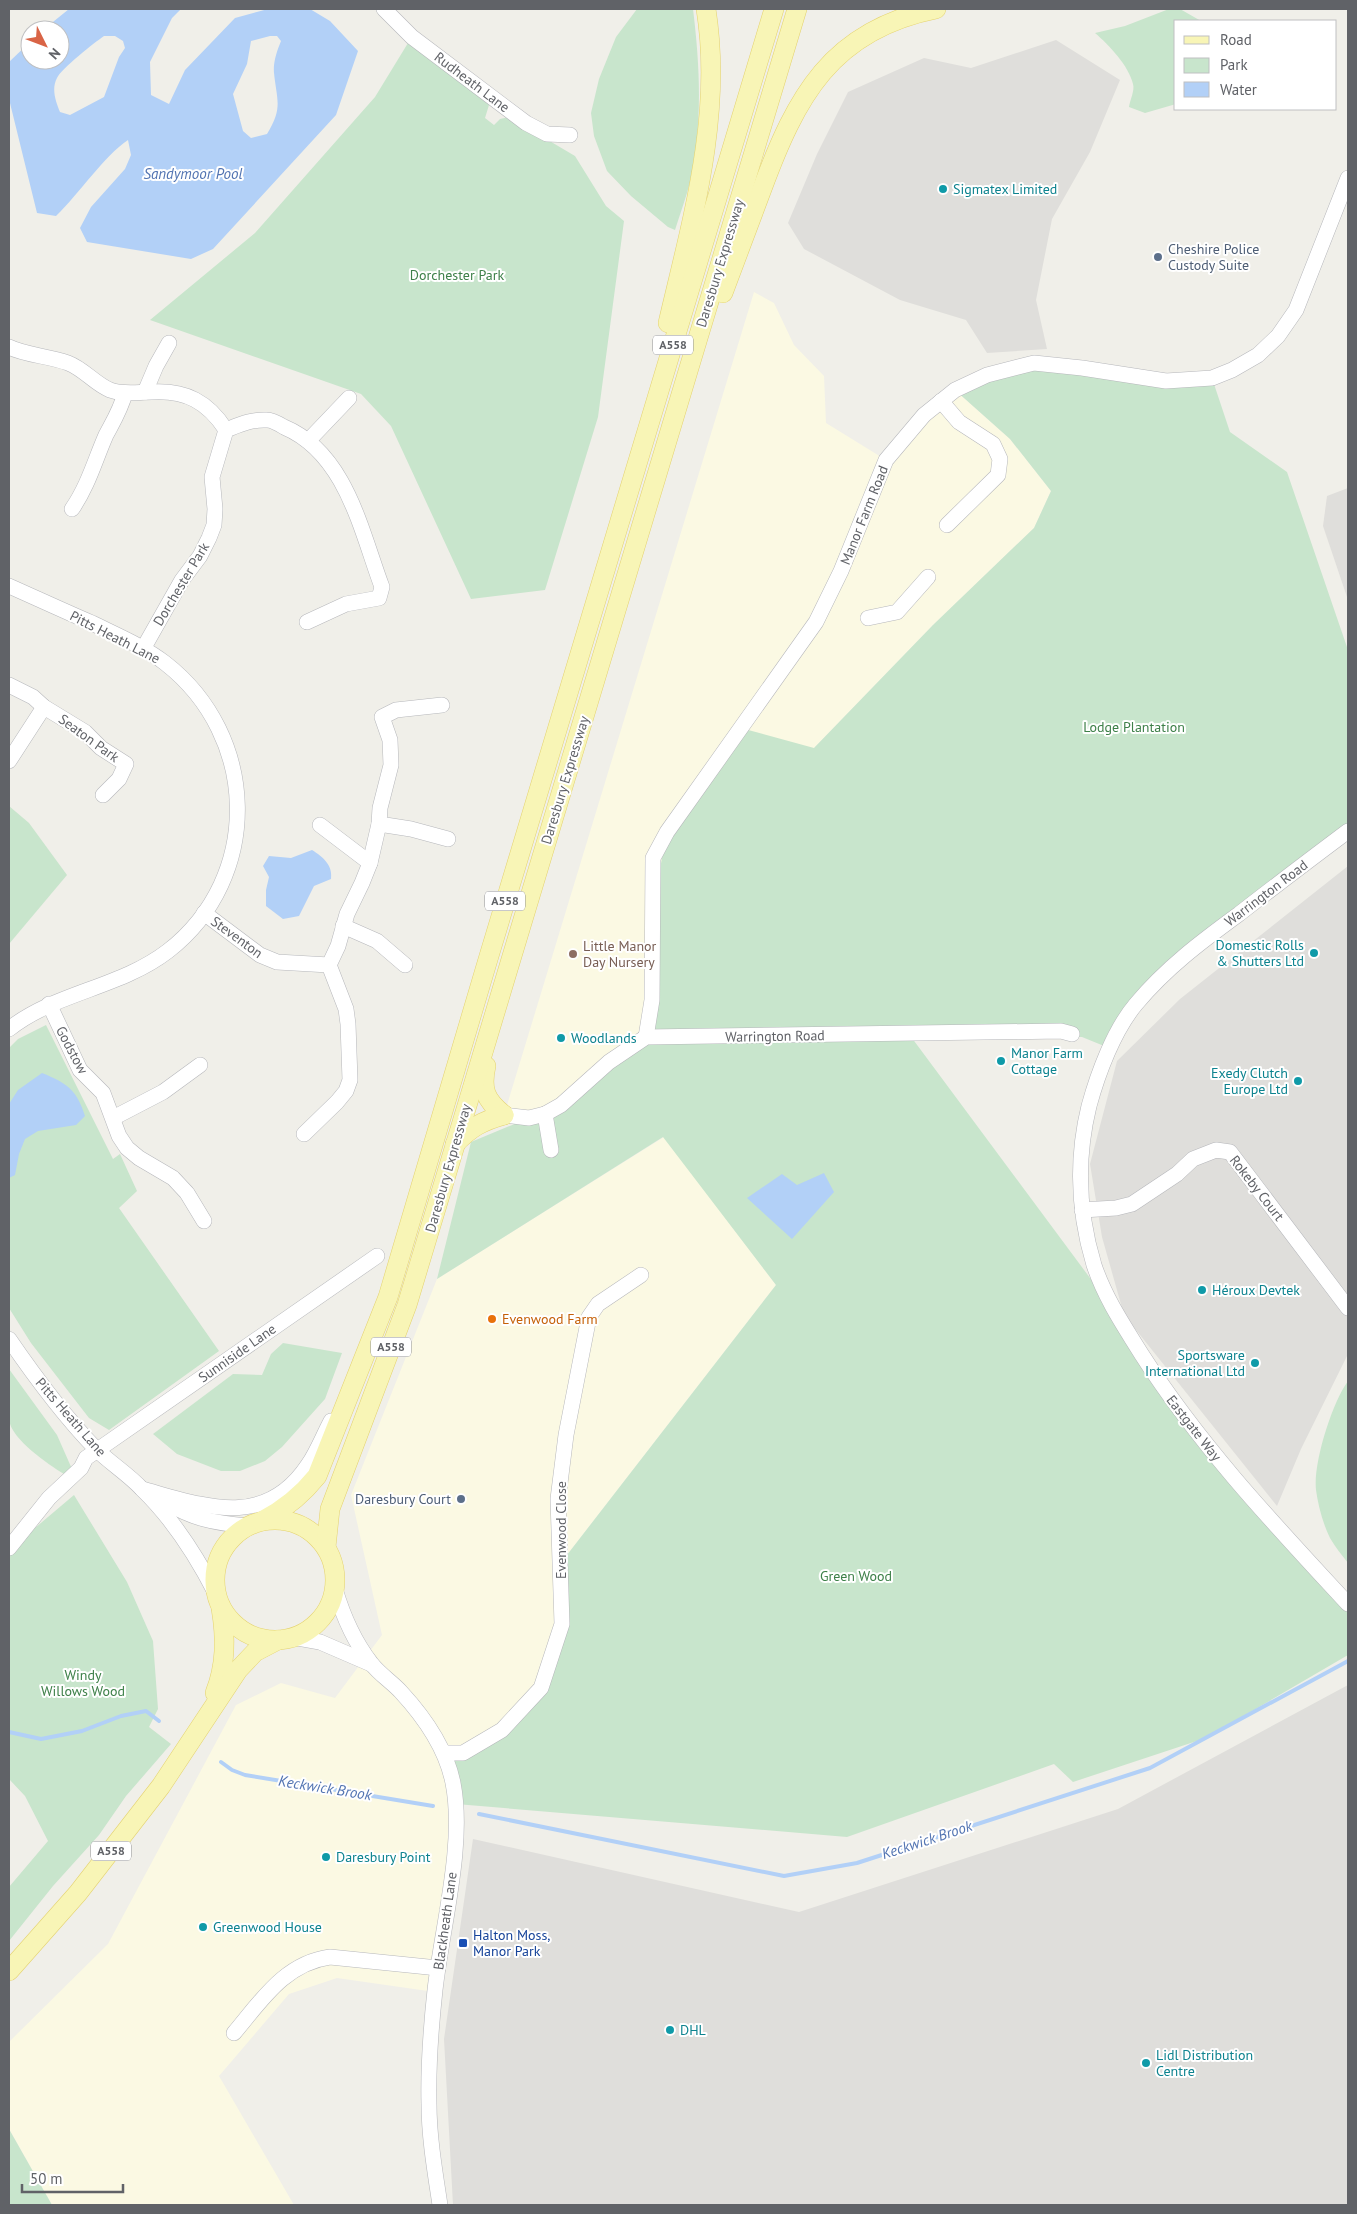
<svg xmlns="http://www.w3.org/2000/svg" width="1357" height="2214" viewBox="0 0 1357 2214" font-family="'PT Sans',sans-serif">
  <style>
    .commercial { fill: #fbf9e3 }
    .industrial { fill: #dfdedb }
    .green { fill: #c8e5cc }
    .water { fill: #b2d0f7; fill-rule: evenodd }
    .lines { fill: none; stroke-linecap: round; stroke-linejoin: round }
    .stream { stroke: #b2d0f7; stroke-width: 4 }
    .minor-casing { stroke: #b6b7bb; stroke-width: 16 }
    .major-casing { stroke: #e4d26e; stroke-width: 20 }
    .minor { stroke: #fff; stroke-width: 15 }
    .major { stroke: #f8f5b6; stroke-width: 19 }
    .culture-dot { fill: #0f9aa8; stroke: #fff; stroke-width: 2 }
    .service-dot { fill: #5c6f8a; stroke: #fff; stroke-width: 2 }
    .education-dot { fill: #8d6e63; stroke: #fff; stroke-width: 2 }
    .food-dot { fill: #e8710a; stroke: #fff; stroke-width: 2 }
    .transit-dot { fill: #1a4fb4; stroke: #fff; stroke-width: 2 }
    .labels { text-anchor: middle; stroke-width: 4; stroke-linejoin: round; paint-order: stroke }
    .shield { fill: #fff; stroke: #909195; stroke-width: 1 }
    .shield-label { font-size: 12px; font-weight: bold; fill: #606267 }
    .street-label { font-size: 14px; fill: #606267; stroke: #fff }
    .culture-label { font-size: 14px; fill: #0d838f; stroke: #fff; text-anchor: start }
    .service-label { font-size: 14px; fill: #4e5e75; stroke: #fff; text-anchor: start }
    .park-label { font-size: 14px; fill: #3e8049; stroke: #fff }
    .education-label { font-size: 14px; fill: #785e54; stroke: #fff; text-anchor: start }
    .food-label { font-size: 14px; fill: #c56008; stroke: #fff; text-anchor: start }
    .transit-label { font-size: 14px; fill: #164399; stroke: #fff; text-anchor: start }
    .water-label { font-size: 15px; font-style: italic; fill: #5274b2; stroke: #fff }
  </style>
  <rect width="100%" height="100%" fill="#f0efe9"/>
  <g class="commercial">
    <polygon points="754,292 774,303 794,345 824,376 826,423 886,460 955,390 1010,439 1051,491 1034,528 933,625 814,748 646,1037 561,1105 504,1115"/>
    <polygon points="664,1137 776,1285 560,1564 562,1624 541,1688 456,1804 435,1992 337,1978 289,1994 219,2076 294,2205 52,2205 9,2129 9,2042 108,1944 236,1705 281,1683 335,1698 382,1635 351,1495 437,1279"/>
  </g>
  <g class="industrial">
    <polygon points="1056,40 1120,80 1090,152 1052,219 1036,300 1047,349 987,353 966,320 900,300 804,249 788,223 817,154 848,92 924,58 971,68"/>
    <polygon points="1348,488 1348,600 1323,526 1327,496"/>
    <polygon points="1348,866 1348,1354 1301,1449 1277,1506 1124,1315 1102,1237 1090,1164 1117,1061 1180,999"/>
    <polygon points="1348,1685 1348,2205 453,2205 444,2039 473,1839 799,1912 1118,1809"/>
  </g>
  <g class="green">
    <path d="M 637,9 L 693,9 C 700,66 703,125 690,182 C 686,198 680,214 675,230 L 668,227 L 631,196 L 607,171 L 594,136 L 591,113 L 599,79 L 616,37 Z"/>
    <path d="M 1169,9 L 1180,9 L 1201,21 L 1176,21 L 1176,104 L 1145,113 L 1129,107 C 1130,100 1135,90 1133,84 C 1129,66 1109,45 1095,33 L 1125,26 Z"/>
    <polygon points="408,43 485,99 489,105 485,118 494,125 500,119 509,117 575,156 606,206 624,221 598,417 545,590 471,599 391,426 361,394 150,320 255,233 375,97"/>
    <polygon points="1034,363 1212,378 1230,432 1287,472 1348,650 1348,831 1179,959 1109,1048 1082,1037 906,1030 1113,1309 1164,1389 1348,1604 1348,1655 1206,1738 1073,1782 1054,1764 847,1837 456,1804 444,1753 463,1753 541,1688 562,1624 560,1564 776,1285 663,1137 437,1279 471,1142 529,1118 545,1114 646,1037 652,910 667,832 741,728 814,748 933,625 1034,528 1051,491 1010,439 955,390"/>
    <polygon points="9,806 29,823 67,875 9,944"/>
    <polygon points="46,1025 113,1159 120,1154 137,1191 119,1208 219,1351 109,1430 89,1418 31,1343 9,1308 9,1048 18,1039"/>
    <polygon points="283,1343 342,1353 325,1399 282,1447 265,1461 240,1471 221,1471 177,1454 153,1434 233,1374 262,1375 271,1354"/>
    <path d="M 9,1369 L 57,1435 L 72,1469 L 64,1474 C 48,1464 12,1440 9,1420 C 6,1404 9,1385 9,1369 Z"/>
    <path d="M 1348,1381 L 1348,1563 C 1342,1555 1335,1547 1330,1538 C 1323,1524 1318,1505 1316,1490 C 1313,1463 1332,1403 1348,1381 Z"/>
    <polygon points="74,1495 127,1582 153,1641 158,1709 149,1727 171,1744 126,1796 99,1835 53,1886 9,1941 9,1887 48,1841 25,1796 9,1779 9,1550"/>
    <polygon points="9,2129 52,2205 9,2205"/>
  </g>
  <g class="water">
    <path d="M 69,9 L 181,9 L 172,18 L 150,62 L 151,95 L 169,104 L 185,70 L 235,18 L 268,9 L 310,9 L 330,21 L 358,51 L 336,115 L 213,249 L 191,259 L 87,242 L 80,228 L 91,207 L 125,169 L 131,155 L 128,140 C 104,156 79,194 56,216 L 37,213 L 9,99 L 9,62 L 30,42 L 30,60 L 60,60 L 60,30 L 43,30 ZM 104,36 L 115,36 L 123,41 L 125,48 L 119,57 L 104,97 L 70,115 L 60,112 C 56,102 51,89 57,78 C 62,68 94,43 104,36 ZM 270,36 L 277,36 L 281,41 C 277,51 273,62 274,73 C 277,101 283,108 267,134 L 251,138 L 243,131 L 233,94 L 247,64 L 251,41 Z"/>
    <path d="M 312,850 C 323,857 333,865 331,879 L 314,886 L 299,916 L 283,919 L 266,906 L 266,890 L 269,877 L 263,866 L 269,856 L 291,858 Z"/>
    <path d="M 42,1073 C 67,1083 77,1090 85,1116 L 76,1125 L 38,1131 L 25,1139 L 19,1154 L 15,1175 L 9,1178 L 9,1104 L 18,1090 Z"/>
    <polygon points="824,1173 834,1192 792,1239 747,1198 782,1174 797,1185"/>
  </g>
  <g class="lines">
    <g class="stream">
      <polyline points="9,1732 41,1739 82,1731 121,1716 146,1711 159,1721"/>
      <polyline points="221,1762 232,1770 245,1775 433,1806"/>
      <polyline points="479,1814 784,1876 857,1863 1150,1768 1348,1661"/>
    </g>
    <g class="minor-casing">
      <g id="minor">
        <polyline points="384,9 412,37 526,123 547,134 570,135"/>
        <path d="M 9,347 C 25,355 49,356 68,363 C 84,369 95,384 110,390 C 123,395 138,392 152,392 C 186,390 208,402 226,430"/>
        <polyline points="145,392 156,366 169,343"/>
        <polyline points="941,401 959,422 993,444 1000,459 998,475 947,525"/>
        <polyline points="308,441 349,398"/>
        <path d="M 72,509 C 88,486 95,460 106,435 C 114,420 121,409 125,393"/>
        <path d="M 9,586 C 36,598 64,611 92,623 C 116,635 143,646 165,663 C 259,736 263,877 168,951 C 120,988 56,992 9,1029"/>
        <polyline points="868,618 897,612 928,577"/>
        <path d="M 143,649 L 182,580 L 200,556 L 209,538 L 214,525 L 215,509 L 212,477 L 226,430 C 239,425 252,419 267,420 C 272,420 279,424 284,427 C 346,453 361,531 382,587 L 379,598 L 346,604 L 307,622"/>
        <polyline points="9,685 33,697 44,707 85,732 101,748 126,764 119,779 103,795"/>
        <polyline points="9,761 44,707"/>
        <polyline points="379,824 411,829 448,839"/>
        <polyline points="320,825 370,863"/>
        <path d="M 1348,831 C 1312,858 1275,886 1239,914 C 1202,941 1166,968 1136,1004 C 1114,1030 1098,1073 1089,1106 C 1076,1159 1078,1212 1094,1265 C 1105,1298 1124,1326 1142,1355 C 1202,1448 1274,1524 1348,1604"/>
        <polyline points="204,913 260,955 277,962 329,965 338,946 347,914 362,883 370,863 379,824 380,808 391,765 390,740 382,717 396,710 442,705"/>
        <polyline points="343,926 377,941 405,965"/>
        <polyline points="49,1004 80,1070 103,1093 119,1136 127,1148 139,1158 173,1178 187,1193 204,1221"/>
        <polyline points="646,1037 652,1000 653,858 667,832 816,622 841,571 886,460 924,415 955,390 987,375 1034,363 1082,368 1166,381 1212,378 1232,370 1258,355 1278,336 1296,310 1348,178"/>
        <polyline points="545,1114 551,1150"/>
        <polyline points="504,1115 529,1118 545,1114 561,1105 609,1062 646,1037 1061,1031 1072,1034"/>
        <polyline points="113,1118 163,1092 200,1065"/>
        <polyline points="304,1134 337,1102 346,1091 350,1080 348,1024 346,1009 329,965"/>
        <polyline points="1082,1210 1116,1208 1132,1204 1177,1174 1193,1159 1216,1150 1230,1152 1348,1308"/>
        <path d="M 9,1339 C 35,1377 63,1415 96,1449 C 110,1463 128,1474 142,1489 C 173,1519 196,1555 216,1594"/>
        <path d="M 142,1489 C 204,1506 265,1530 308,1465 C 317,1452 323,1436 331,1421"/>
        <path d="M 163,1501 C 194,1519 213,1523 248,1526"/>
        <polyline points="9,1548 49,1498 81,1468 86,1458 377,1256"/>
        <path d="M 335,1589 C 343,1616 353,1640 371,1663 C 379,1674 392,1682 401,1692 C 425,1718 446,1748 453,1783 C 465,1844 442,1927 435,1990 C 431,2027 428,2066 429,2104 C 429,2137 435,2172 440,2205"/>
        <polyline points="292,1637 320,1642 371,1664"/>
        <polyline points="444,1753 463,1753 502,1730 541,1688 562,1624 558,1499 566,1435 589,1317 598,1304 641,1275"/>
        <path d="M 234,2033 C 261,2001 285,1963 330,1957 L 438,1968"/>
      </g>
    </g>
    <g class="major-casing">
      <g id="major">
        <path d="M 723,293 C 736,258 749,224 762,189 C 796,97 831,30 936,9"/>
        <path d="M 668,323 C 692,220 723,115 706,9"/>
        <path d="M 486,1066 C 481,1089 485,1100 504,1115"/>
        <path d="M 455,1144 C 470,1128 482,1121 504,1115"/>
        <circle cx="275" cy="1580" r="60"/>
        <path d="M 262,1521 C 285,1509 301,1496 317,1476 L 388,1297 L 489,956 L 774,9"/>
        <polyline points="326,1547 330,1509 407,1305 797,9"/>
        <path d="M 215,1693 C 226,1665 226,1638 221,1608"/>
        <polyline points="9,1971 78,1893 161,1786 238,1670 255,1652 278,1640"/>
      </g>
    </g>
    <use href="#minor" class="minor"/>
    <use href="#major" class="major"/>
  </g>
  <g class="culture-dot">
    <circle cx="943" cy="189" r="5"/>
    <circle cx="1314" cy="953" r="5"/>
    <circle cx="561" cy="1038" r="5"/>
    <circle cx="1001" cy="1061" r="5"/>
    <circle cx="1298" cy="1081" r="5"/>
    <circle cx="1202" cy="1290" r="5"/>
    <circle cx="1255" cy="1363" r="5"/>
    <circle cx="326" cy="1857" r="5"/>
    <circle cx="203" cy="1927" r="5"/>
    <circle cx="670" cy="2030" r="5"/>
    <circle cx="1146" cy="2063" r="5"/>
  </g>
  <g class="service-dot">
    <circle cx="1158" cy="257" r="5"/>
    <circle cx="461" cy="1499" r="5"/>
  </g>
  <circle class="education-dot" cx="573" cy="954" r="5"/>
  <circle class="food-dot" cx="492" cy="1319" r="5"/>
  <rect class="transit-dot" x="458" y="1938" width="10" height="10" rx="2.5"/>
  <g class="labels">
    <g class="shield">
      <rect x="653" y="335.5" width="40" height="19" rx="4"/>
      <rect x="485" y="891.5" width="40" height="19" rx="4"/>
      <rect x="371" y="1337.5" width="40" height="19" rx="4"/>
      <rect x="91" y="1841.5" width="40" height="19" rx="4"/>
    </g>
    <g class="shield-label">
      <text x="673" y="349">A558</text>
      <text x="505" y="905">A558</text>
      <text x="391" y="1351">A558</text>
      <text x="111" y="1855">A558</text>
    </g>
    <g class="street-label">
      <text transform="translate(472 82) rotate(37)" y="5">Rudheath Lane</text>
      <text transform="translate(720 263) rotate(-73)" y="5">Daresbury Expressway</text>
      <text transform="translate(864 515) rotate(-68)" y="5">Manor Farm Road</text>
      <text transform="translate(181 584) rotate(-59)" y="5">Dorchester Park</text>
      <text transform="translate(115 637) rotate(27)" y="5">Pitts Heath Lane</text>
      <text transform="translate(89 738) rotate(36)" y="5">Seaton Park</text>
      <text transform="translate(565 780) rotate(-73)" y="5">Daresbury Expressway</text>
      <text transform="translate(1266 893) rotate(-37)" y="5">Warrington Road</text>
      <text transform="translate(237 937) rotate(36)" y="5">Steventon</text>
      <text transform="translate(775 1036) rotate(-1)" y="5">Warrington Road</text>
      <text transform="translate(72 1050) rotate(62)" y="5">Godstow</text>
      <text transform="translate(448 1168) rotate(-74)" y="5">Daresbury Expressway</text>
      <text transform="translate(1257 1188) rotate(52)" y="5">Rokeby Court</text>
      <text transform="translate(237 1353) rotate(-35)" y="5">Sunniside Lane</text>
      <text transform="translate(71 1417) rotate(49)" y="5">Pitts Heath Lane</text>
      <text transform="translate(1194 1428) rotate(52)" y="5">Eastgate Way</text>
      <text transform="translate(561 1530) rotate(-90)" y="5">Evenwood Close</text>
      <text transform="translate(445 1921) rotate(-82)" y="5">Blackheath Lane</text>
    </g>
    <g class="culture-label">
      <text x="953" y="194">Sigmatex Limited</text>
      <text x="1304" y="950" text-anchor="end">Domestic Rolls<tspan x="1304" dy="16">&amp; Shutters Ltd</tspan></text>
      <text x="571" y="1043">Woodlands</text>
      <text x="1011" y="1058">Manor Farm<tspan x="1011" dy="16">Cottage</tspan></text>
      <text x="1288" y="1078" text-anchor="end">Exedy Clutch<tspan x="1288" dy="16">Europe Ltd</tspan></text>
      <text x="1212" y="1295">Héroux Devtek</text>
      <text x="1245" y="1360" text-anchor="end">Sportsware<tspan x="1245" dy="16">International Ltd</tspan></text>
      <text x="336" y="1862">Daresbury Point</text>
      <text x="213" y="1932">Greenwood House</text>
      <text x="680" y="2035">DHL</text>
      <text x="1156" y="2060">Lidl Distribution<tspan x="1156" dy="16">Centre</tspan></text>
    </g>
    <g class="service-label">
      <text x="1168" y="254">Cheshire Police<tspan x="1168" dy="16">Custody Suite</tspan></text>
      <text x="451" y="1504" text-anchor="end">Daresbury Court</text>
    </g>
    <g class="park-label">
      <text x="457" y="280">Dorchester Park</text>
      <text x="1134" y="732">Lodge Plantation</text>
      <text x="856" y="1581">Green Wood</text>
      <text x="83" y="1680">Windy<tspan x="83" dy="16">Willows Wood</tspan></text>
    </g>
    <g class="education-label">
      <text x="583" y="951">Little Manor<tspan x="583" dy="16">Day Nursery</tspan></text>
    </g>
    <g class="food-label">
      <text x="502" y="1324">Evenwood Farm</text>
    </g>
    <g class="transit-label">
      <text x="473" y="1940">Halton Moss,<tspan x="473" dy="16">Manor Park</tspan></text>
    </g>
    <g class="water-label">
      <text x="193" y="179">Sandymoor Pool</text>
      <text transform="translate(325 1788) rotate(9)" y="5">Keckwick Brook</text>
      <text transform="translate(927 1840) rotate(-18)" y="5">Keckwick Brook</text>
    </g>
  </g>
  <rect width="1357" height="2214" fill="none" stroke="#606267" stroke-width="20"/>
  <rect x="1174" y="20" width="162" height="90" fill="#ffffff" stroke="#bfc0c2"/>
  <rect x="1184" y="36" width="25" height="8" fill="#f8f5b6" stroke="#bfc0c2"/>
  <text x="1220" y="45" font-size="15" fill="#606267">Road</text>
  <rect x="1184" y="58" width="25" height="15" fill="#c8e5cc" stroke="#bfc0c2"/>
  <text x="1220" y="70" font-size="15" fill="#606267">Park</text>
  <rect x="1184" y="82" width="25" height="15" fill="#b2d0f7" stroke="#bfc0c2"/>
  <text x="1220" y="95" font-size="15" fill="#606267">Water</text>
  <g transform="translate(45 45) rotate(132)"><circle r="24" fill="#ffffff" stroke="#bfc0c2"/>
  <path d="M0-4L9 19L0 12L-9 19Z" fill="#d96446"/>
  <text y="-8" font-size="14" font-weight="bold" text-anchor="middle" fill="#606267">N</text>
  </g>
  <path d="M22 2184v8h101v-8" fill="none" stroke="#606267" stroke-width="2.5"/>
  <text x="30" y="2184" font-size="15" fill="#606267" stroke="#ffffff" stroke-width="4" paint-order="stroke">50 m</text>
</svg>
